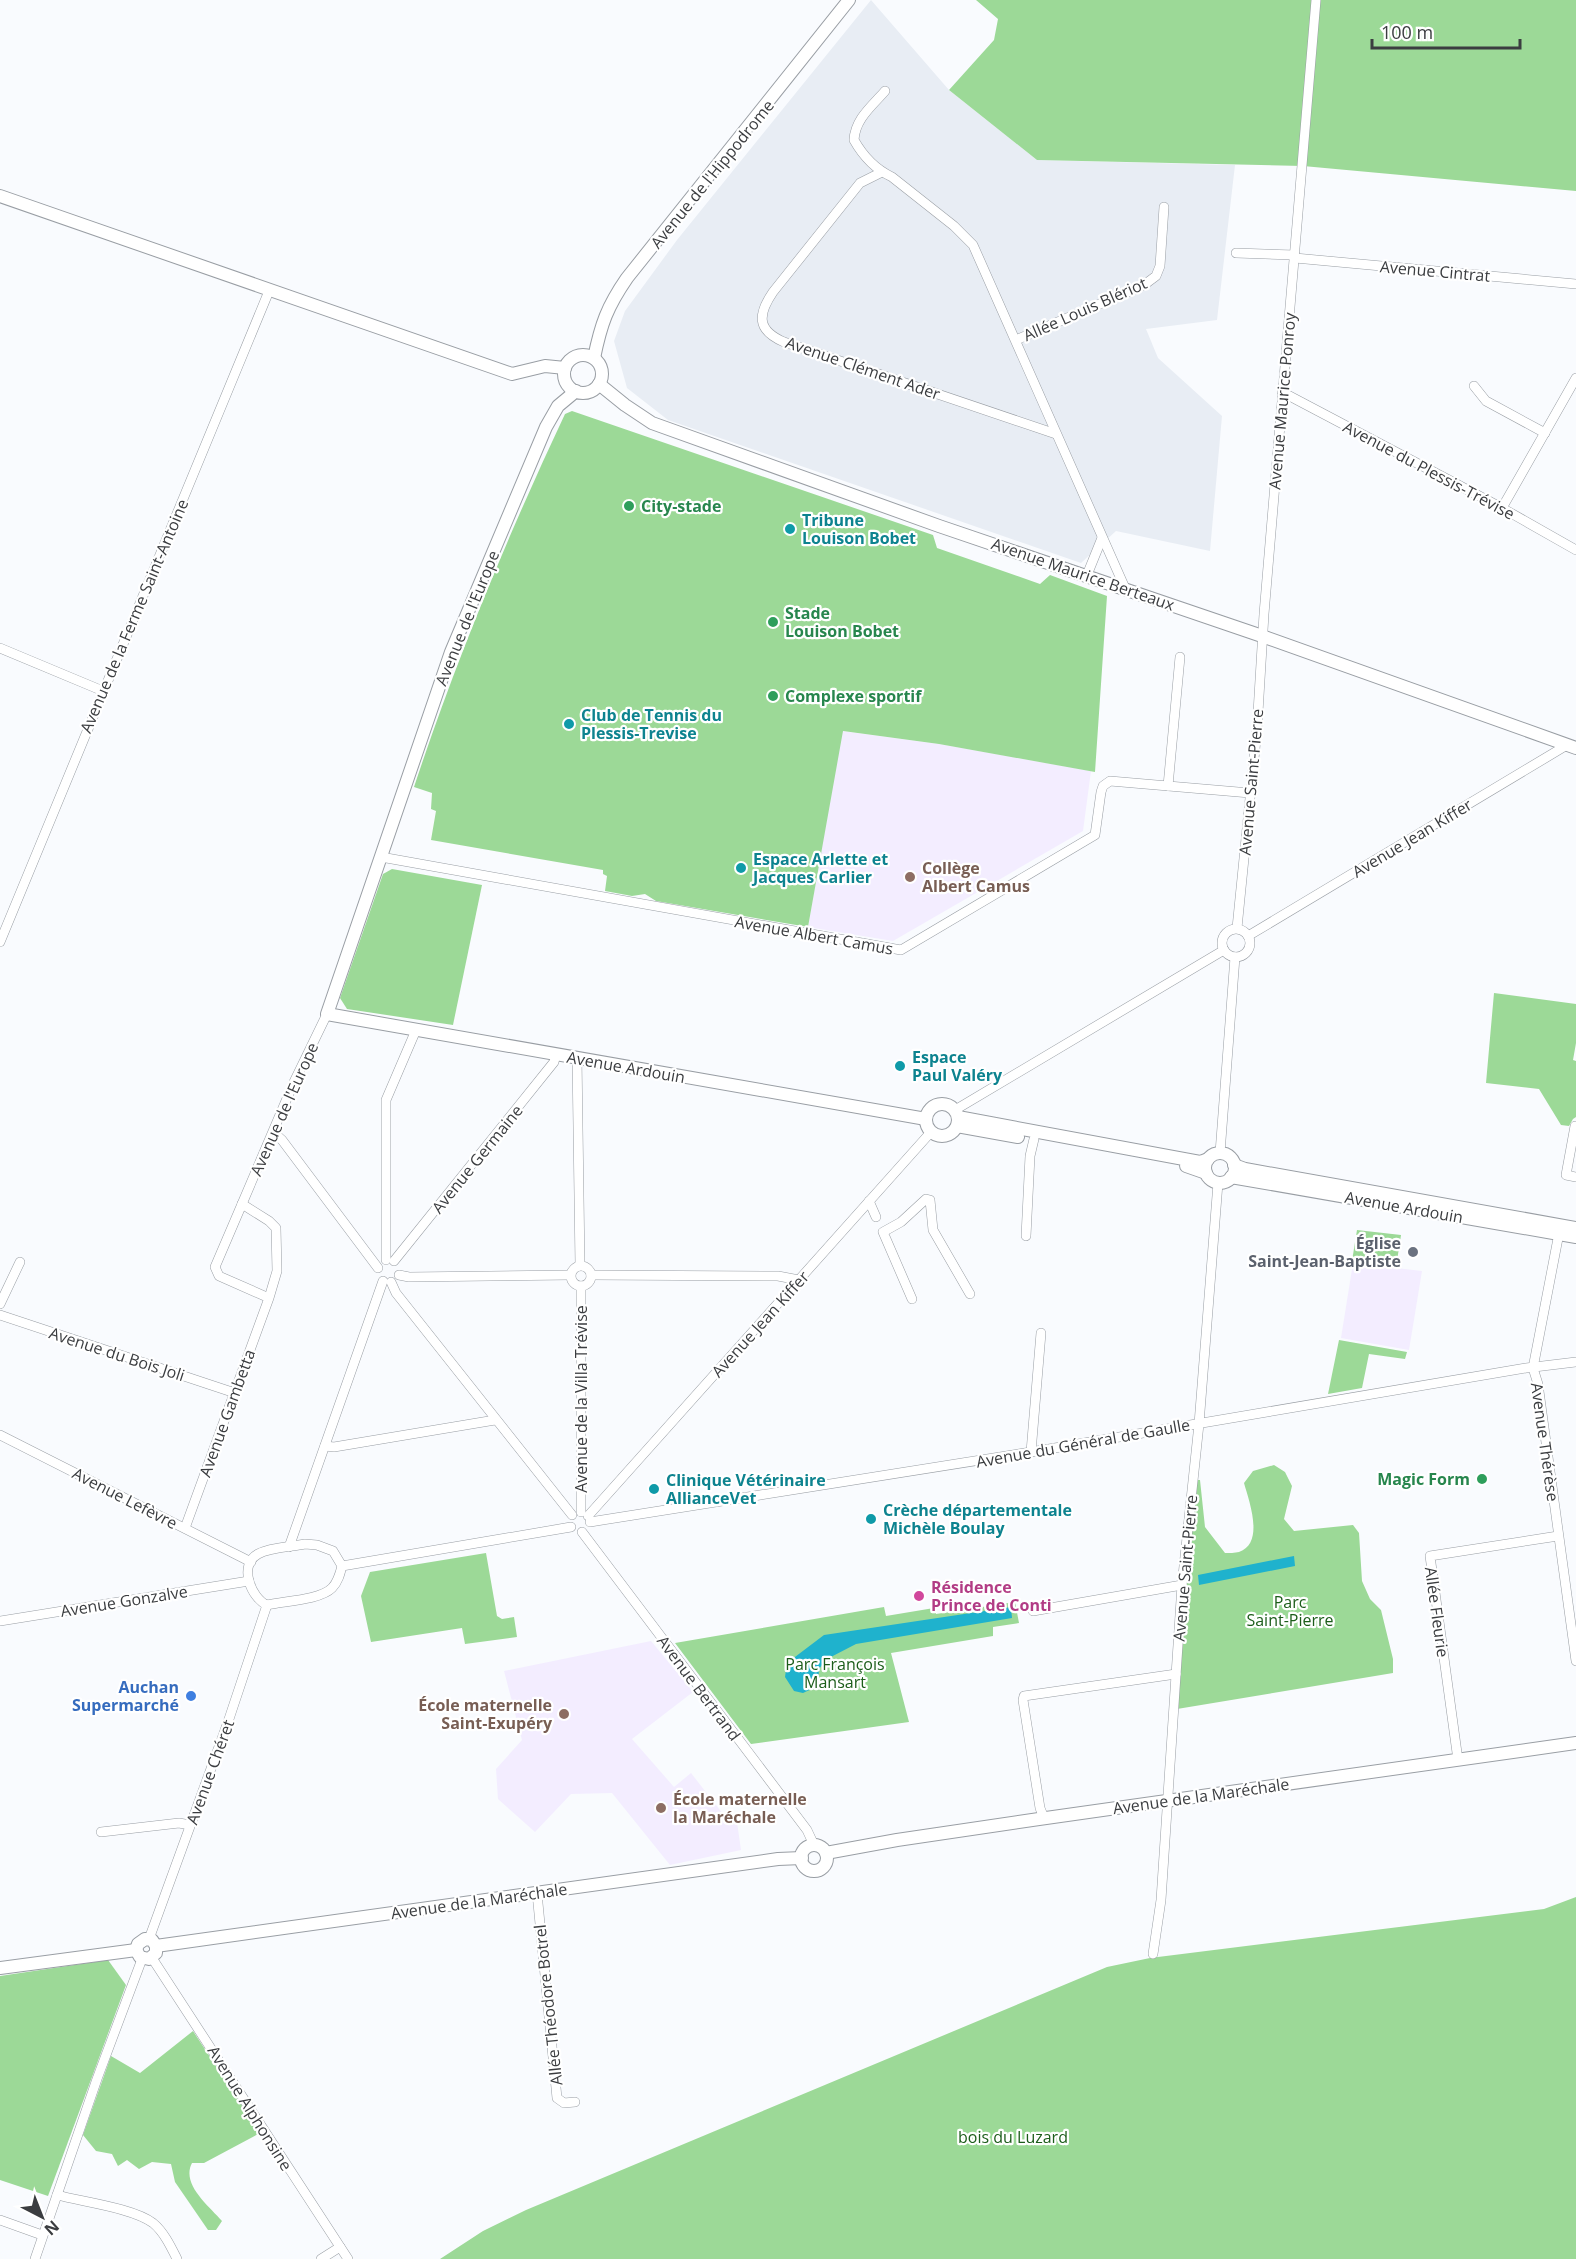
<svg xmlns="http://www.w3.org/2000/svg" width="1576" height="2259" viewBox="0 0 1576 2259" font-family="'Open Sans',sans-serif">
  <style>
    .built { fill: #e8edf4 }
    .education { fill: #f3edff }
    .green { fill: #9cd997 }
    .water { fill: #1fb2cd }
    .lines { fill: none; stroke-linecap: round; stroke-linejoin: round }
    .street-casing { stroke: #999ea4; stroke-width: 10 }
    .secondary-casing { stroke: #999ea4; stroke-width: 14 }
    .street { stroke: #fff; stroke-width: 9 }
    .secondary { stroke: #fff; stroke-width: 12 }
    .leisure-dot { fill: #2e9e5b; stroke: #fff; stroke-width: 2 }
    .culture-dot { fill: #0f9aa8; stroke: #fff; stroke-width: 2 }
    .education-dot { fill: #8d6e63; stroke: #fff; stroke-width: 2 }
    .worship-dot { fill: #6b7280; stroke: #fff; stroke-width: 2 }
    .hotel-dot { fill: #d1479c; stroke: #fff; stroke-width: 2 }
    .shop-dot { fill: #3f7fe0; stroke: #fff; stroke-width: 2 }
    .labels { text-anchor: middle; stroke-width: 4.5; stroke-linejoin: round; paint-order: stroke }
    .street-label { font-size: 16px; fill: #3b3d40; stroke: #fff }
    .leisure-label { font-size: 16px; font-weight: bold; fill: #27864d; stroke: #fff; text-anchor: start }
    .culture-label { font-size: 16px; font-weight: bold; fill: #0d838f; stroke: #fff; text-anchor: start }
    .education-label { font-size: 16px; font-weight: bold; fill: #785e54; stroke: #fff; text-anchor: start }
    .worship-label { font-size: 16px; font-weight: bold; fill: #5b616d; stroke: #fff; text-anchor: end }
    .hotel-label { font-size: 16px; font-weight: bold; fill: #b23c85; stroke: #fff; text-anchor: start }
    .park-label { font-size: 16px; fill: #1c5d1a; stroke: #fff }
    .shop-label { font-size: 16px; font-weight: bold; fill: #366cbe; stroke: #fff; text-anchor: end }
  </style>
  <rect width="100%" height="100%" fill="#f9fbfe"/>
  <polygon class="built" points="871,0 949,90 1037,160 1235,165 1217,320 1146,329 1158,358 1222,416 1210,551 1116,531 1081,563 668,420 627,388 614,341 625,311 677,240"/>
  <g class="education">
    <polygon points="842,731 939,744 1091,771 1083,831 893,941 808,927"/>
    <polygon points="1353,1263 1422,1271 1409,1350 1341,1338"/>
    <polygon points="651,1641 693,1692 632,1739 674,1787 691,1773 723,1814 737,1822 741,1850 670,1865 612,1793 571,1794 535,1832 498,1799 496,1769 522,1740 504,1671"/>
  </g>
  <g class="green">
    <polygon points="976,0 1576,0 1576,191 1303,166 1037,160 949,90 994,40 998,19"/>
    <path d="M 572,411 L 933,535 L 937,548 L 1040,584 L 1050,575 L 1107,596 L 1095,772 L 939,744 L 843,731 L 808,927 L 656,901 L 645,894 L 632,896 L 605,891 L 607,876 L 603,874 L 603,870 L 431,840 L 436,811 L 431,809 L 432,793 L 414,787 C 456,660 508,535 565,414 Z"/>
    <polygon points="392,869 482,885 453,1025 347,1009 340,998 383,874"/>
    <polygon points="1494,993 1576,1004 1576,1043 1573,1060 1576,1061 1576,1117 1573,1119 1569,1126 1561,1125 1539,1089 1486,1083"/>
    <polygon points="1357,1230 1401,1235 1396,1267 1352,1261"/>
    <polygon points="1339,1340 1407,1352 1405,1359 1369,1354 1362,1388 1328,1394"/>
    <path d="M 1274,1465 L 1285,1472 L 1292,1486 L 1284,1519 L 1294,1531 L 1353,1525 L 1359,1533 L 1362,1581 L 1370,1599 L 1381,1610 L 1393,1659 L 1393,1673 L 1177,1709 L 1194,1480 L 1200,1480 L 1205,1527 L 1225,1553 C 1229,1553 1235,1553 1239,1552 C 1265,1543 1249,1501 1244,1483 L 1253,1471 Z"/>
    <polygon points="486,1553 497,1616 502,1619 514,1617 517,1637 465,1644 462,1628 371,1642 361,1596 370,1572"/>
    <polygon points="1015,1602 1019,1623 993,1627 993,1636 891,1653 909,1722 751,1744 675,1643 884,1607 886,1616 934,1608 936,1614"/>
    <polygon points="1576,1897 1576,2259 440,2259 483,2231 526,2210 1107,1967 1150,1958 1544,1909"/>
    <polygon points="108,1960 126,1985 48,2196 0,2180 0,1976"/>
    <path d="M 193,2031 L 260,2133 L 204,2163 L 192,2163 C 181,2184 208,2205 222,2221 L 216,2230 L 208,2230 L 175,2182 L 171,2164 L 152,2162 L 139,2169 L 127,2160 L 118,2166 L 112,2154 L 96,2151 L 83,2135 L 111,2056 L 140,2073 Z"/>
  </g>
  <g class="water">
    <polygon points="1294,1556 1295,1566 1199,1585 1198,1575"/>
    <polygon points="1011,1607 1012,1618 856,1644 827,1659 822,1665 819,1669 818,1686 803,1693 794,1691 785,1677 787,1663 824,1635"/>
  </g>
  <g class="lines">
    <g class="street-casing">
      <g id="street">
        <path d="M 885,91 C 872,106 855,119 854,140 C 863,156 875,169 892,177 L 954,226 L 973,245 L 1125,588"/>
        <path d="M 882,172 L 860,183 L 773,292 C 758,314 756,330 784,342 L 1056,434"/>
        <polyline points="1236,253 1295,255"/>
        <polyline points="1295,258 1576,284"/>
        <polyline points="1016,340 1144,285 1156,276 1160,266 1164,207"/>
        <polyline points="1474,386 1486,401 1545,433"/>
        <polyline points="1282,392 1502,508 1576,550"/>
        <polyline points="1502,508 1576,378"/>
        <polyline points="1087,575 1102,538"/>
        <polyline points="0,648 103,691"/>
        <polyline points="1168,786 1180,657"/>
        <polyline points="381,857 901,950 1095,835 1101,792 1103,786 1110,781 1250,793"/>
        <polyline points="1237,928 1257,729 1264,614 1316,0"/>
        <circle cx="1236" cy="943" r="14"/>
        <polyline points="1248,936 1567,745"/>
        <polyline points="0,942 269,291"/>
        <polyline points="577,1058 580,1265"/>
        <polyline points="955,1110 1224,950"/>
        <polyline points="1575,1126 1566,1175 1576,1177"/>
        <polyline points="274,1133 282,1140 378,1268"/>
        <polyline points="1220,1153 1235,957"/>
        <polyline points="869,1201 876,1217"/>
        <polyline points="242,1204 294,1082 327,1014"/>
        <polyline points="1560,1228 1533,1368 1538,1384 1576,1661"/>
        <polyline points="1026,1236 1030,1156 1034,1139"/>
        <polyline points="386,1260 386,1100 416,1030"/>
        <polyline points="394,1261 554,1062 556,1054"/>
        <circle cx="581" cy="1276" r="10"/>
        <polyline points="399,1275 409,1277 570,1275"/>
        <polyline points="591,1275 778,1276 799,1280"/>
        <polyline points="391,1282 396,1293 572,1515"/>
        <polyline points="912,1299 883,1232 901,1222 926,1199 930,1200 933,1230 970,1294"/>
        <polyline points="0,1304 20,1262"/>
        <polyline points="0,1315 235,1393"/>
        <polyline points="0,1435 251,1562"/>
        <polyline points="325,1446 334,1447 495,1420"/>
        <polyline points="1031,1452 1041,1333"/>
        <polyline points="581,1512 581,1286"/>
        <polyline points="588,1516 931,1132"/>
        <polyline points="590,1522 1031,1452 1526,1368 1576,1362"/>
        <polyline points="185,1528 269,1298 277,1271 276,1228 269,1221 242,1204 215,1267 219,1276 269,1298"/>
        <polyline points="582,1532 807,1830 814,1845"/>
        <path d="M 305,1544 L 317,1545 L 333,1551 L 342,1566 C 340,1574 338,1582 332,1588 C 320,1600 284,1601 267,1605 C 251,1598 238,1565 258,1554 C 271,1547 291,1547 305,1544 Z"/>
        <polyline points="289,1547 383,1281"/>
        <polyline points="342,1566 571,1527"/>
        <polyline points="1033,1611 1182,1585"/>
        <polyline points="0,1621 249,1581"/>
        <polyline points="1458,1760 1430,1556 1558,1536"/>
        <polyline points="1044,1818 1040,1808 1023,1700 1024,1696 1176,1674"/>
        <polyline points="101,1832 179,1823 190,1825"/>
        <polyline points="537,1893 557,2098 564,2103 575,2102"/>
        <polyline points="149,1939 228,1722 267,1605"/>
        <polyline points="1153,1954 1161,1900 1182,1585 1199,1424 1218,1183"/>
        <polyline points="152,1958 348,2259"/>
        <path d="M 57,2195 C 83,2202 133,2208 153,2223 C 164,2232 171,2247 177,2259"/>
        <polyline points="0,2220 42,2235"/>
        <polyline points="35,2259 97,2079 142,1959"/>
        <polyline points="321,2259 340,2247"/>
      </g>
    </g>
    <g class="secondary-casing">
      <g id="secondary">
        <polyline points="0,196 512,374 545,366 565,368"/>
        <circle cx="583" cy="374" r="19"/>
        <path d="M 594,358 C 601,324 607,307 627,278 L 849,0"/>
        <polyline points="599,384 625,405 652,423 939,526 1262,636 1576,748"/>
        <polyline points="576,391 558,406 546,427 451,652 327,1014 926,1119"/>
        <circle cx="942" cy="1120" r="16"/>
        <polyline points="958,1117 1200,1162 1208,1159"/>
        <polyline points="957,1126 1018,1137"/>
        <circle cx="1220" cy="1168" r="15"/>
        <polyline points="1234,1165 1245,1169 1576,1228"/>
        <polyline points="1186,1166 1206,1173"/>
        <polyline points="1231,1177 1576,1237"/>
        <circle cx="814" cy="1858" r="13"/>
        <polyline points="826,1853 897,1840 1039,1819 1576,1743"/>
        <polyline points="156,1946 778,1859 802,1858"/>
        <polyline points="136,1950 140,1957 149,1959 156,1953 156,1946"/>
        <polyline points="136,1950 138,1944 145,1939 152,1940 156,1946"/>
        <polyline points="0,1968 136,1950"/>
      </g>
    </g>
    <use href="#street" class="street"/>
    <use href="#secondary" class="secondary"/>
  </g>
  <g class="leisure-dot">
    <circle cx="629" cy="506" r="6"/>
    <circle cx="773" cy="622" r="6"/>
    <circle cx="773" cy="696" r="6"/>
    <circle cx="1482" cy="1479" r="6"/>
  </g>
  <g class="culture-dot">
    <circle cx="790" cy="529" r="6"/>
    <circle cx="569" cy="724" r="6"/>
    <circle cx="741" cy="868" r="6"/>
    <circle cx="900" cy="1066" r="6"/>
    <circle cx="654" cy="1489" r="6"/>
    <circle cx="871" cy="1519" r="6"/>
  </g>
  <g class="education-dot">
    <circle cx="910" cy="877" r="6"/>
    <circle cx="564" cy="1714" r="6"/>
    <circle cx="661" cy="1808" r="6"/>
  </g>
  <circle class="worship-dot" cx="1413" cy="1252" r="6"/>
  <circle class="hotel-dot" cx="919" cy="1596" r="6"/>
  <circle class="shop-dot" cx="191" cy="1696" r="6"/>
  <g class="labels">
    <g class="street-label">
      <text transform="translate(712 174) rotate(-51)" y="6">Avenue de l'Hippodrome</text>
      <text transform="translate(1435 271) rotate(5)" y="6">Avenue Cintrat</text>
      <text transform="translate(1085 309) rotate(-24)" y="6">Allée Louis Blériot</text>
      <text transform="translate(863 368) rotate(19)" y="6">Avenue Clément Ader</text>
      <text transform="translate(1282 401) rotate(-85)" y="6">Avenue Maurice Ponroy</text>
      <text transform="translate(1429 470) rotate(28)" y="6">Avenue du Plessis-Trévise</text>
      <text transform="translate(1083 574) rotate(19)" y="6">Avenue Maurice Berteaux</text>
      <text transform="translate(134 616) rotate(-67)" y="6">Avenue de la Ferme Saint-Antoine</text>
      <text transform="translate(467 618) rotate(-68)" y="6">Avenue de l'Europe</text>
      <text transform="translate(1251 782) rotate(-85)" y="6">Avenue Saint-Pierre</text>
      <text transform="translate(1412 838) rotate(-31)" y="6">Avenue Jean Kiffer</text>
      <text transform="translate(814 935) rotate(10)" y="6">Avenue Albert Camus</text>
      <text transform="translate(626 1067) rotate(10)" y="6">Avenue Ardouin</text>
      <text transform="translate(284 1109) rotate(-66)" y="6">Avenue de l'Europe</text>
      <text transform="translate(477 1159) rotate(-51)" y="6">Avenue Germaine</text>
      <text transform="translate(1404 1207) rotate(10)" y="6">Avenue Ardouin</text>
      <text transform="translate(760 1324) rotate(-48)" y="6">Avenue Jean Kiffer</text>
      <text transform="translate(117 1354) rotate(18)" y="6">Avenue du Bois Joli</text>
      <text transform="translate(581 1399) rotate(-90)" y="6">Avenue de la Villa Trévise</text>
      <text transform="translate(227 1413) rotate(-70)" y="6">Avenue Gambetta</text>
      <text transform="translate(1545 1442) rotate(82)" y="6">Avenue Thérèse</text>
      <text transform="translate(1083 1443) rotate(-10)" y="6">Avenue du Général de Gaulle</text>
      <text transform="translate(125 1498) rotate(27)" y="6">Avenue Lefèvre</text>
      <text transform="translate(1185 1568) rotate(-85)" y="6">Avenue Saint-Pierre</text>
      <text transform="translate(124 1601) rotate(-9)" y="6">Avenue Gonzalve</text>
      <text transform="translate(1437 1612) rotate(82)" y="6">Allée Fleurie</text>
      <text transform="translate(699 1688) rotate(53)" y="6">Avenue Bertrand</text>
      <text transform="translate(210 1772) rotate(-70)" y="6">Avenue Chéret</text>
      <text transform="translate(1201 1796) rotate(-8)" y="6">Avenue de la Maréchale</text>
      <text transform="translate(479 1901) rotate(-8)" y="6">Avenue de la Maréchale</text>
      <text transform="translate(548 2005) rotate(-96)" y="6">Allée Théodore Botrel</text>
      <text transform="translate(250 2108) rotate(58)" y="6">Avenue Alphonsine</text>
    </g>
    <g class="leisure-label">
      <text x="641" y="512">City-stade</text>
      <text x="785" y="619">Stade<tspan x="785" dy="18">Louison Bobet</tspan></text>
      <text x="785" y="702">Complexe sportif</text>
      <text x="1470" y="1485" text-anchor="end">Magic Form</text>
    </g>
    <g class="culture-label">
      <text x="802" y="526">Tribune<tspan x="802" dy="18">Louison Bobet</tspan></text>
      <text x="581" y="721">Club de Tennis du<tspan x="581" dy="18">Plessis-Trevise</tspan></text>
      <text x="753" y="865">Espace Arlette et<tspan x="753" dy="18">Jacques Carlier</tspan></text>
      <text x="912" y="1063">Espace<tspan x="912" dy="18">Paul Valéry</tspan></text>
      <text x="666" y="1486">Clinique Vétérinaire<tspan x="666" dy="18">AllianceVet</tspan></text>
      <text x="883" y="1516">Crèche départementale<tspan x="883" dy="18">Michèle Boulay</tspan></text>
    </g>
    <g class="education-label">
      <text x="922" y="874">Collège<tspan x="922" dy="18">Albert Camus</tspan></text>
      <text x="552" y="1711" text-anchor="end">École maternelle<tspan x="552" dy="18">Saint-Exupéry</tspan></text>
      <text x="673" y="1805">École maternelle<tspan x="673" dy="18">la Maréchale</tspan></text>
    </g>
    <g class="worship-label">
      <text x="1401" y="1249">Église<tspan x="1401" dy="18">Saint-Jean-Baptiste</tspan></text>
    </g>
    <g class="hotel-label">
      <text x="931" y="1593">Résidence<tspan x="931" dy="18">Prince de Conti</tspan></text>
    </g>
    <g class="park-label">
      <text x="1290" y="1608">Parc<tspan x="1290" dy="18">Saint-Pierre</tspan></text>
      <text x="835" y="1670">Parc François<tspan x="835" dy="18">Mansart</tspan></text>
      <text x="1013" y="2143">bois du Luzard</text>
    </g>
    <g class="shop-label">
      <text x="179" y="1693">Auchan<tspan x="179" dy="18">Supermarché</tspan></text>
    </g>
  </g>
  <g transform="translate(42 2217) rotate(138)" stroke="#ffffff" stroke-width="4.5" paint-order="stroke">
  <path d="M0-4.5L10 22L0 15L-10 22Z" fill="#3b3d40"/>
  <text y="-9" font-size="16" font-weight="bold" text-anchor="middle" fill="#3b3d40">N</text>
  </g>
  <path d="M1372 39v9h148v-9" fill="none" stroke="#3b3d40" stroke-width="3"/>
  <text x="1381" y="39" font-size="18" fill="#3b3d40" stroke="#ffffff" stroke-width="4.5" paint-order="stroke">100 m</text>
</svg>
